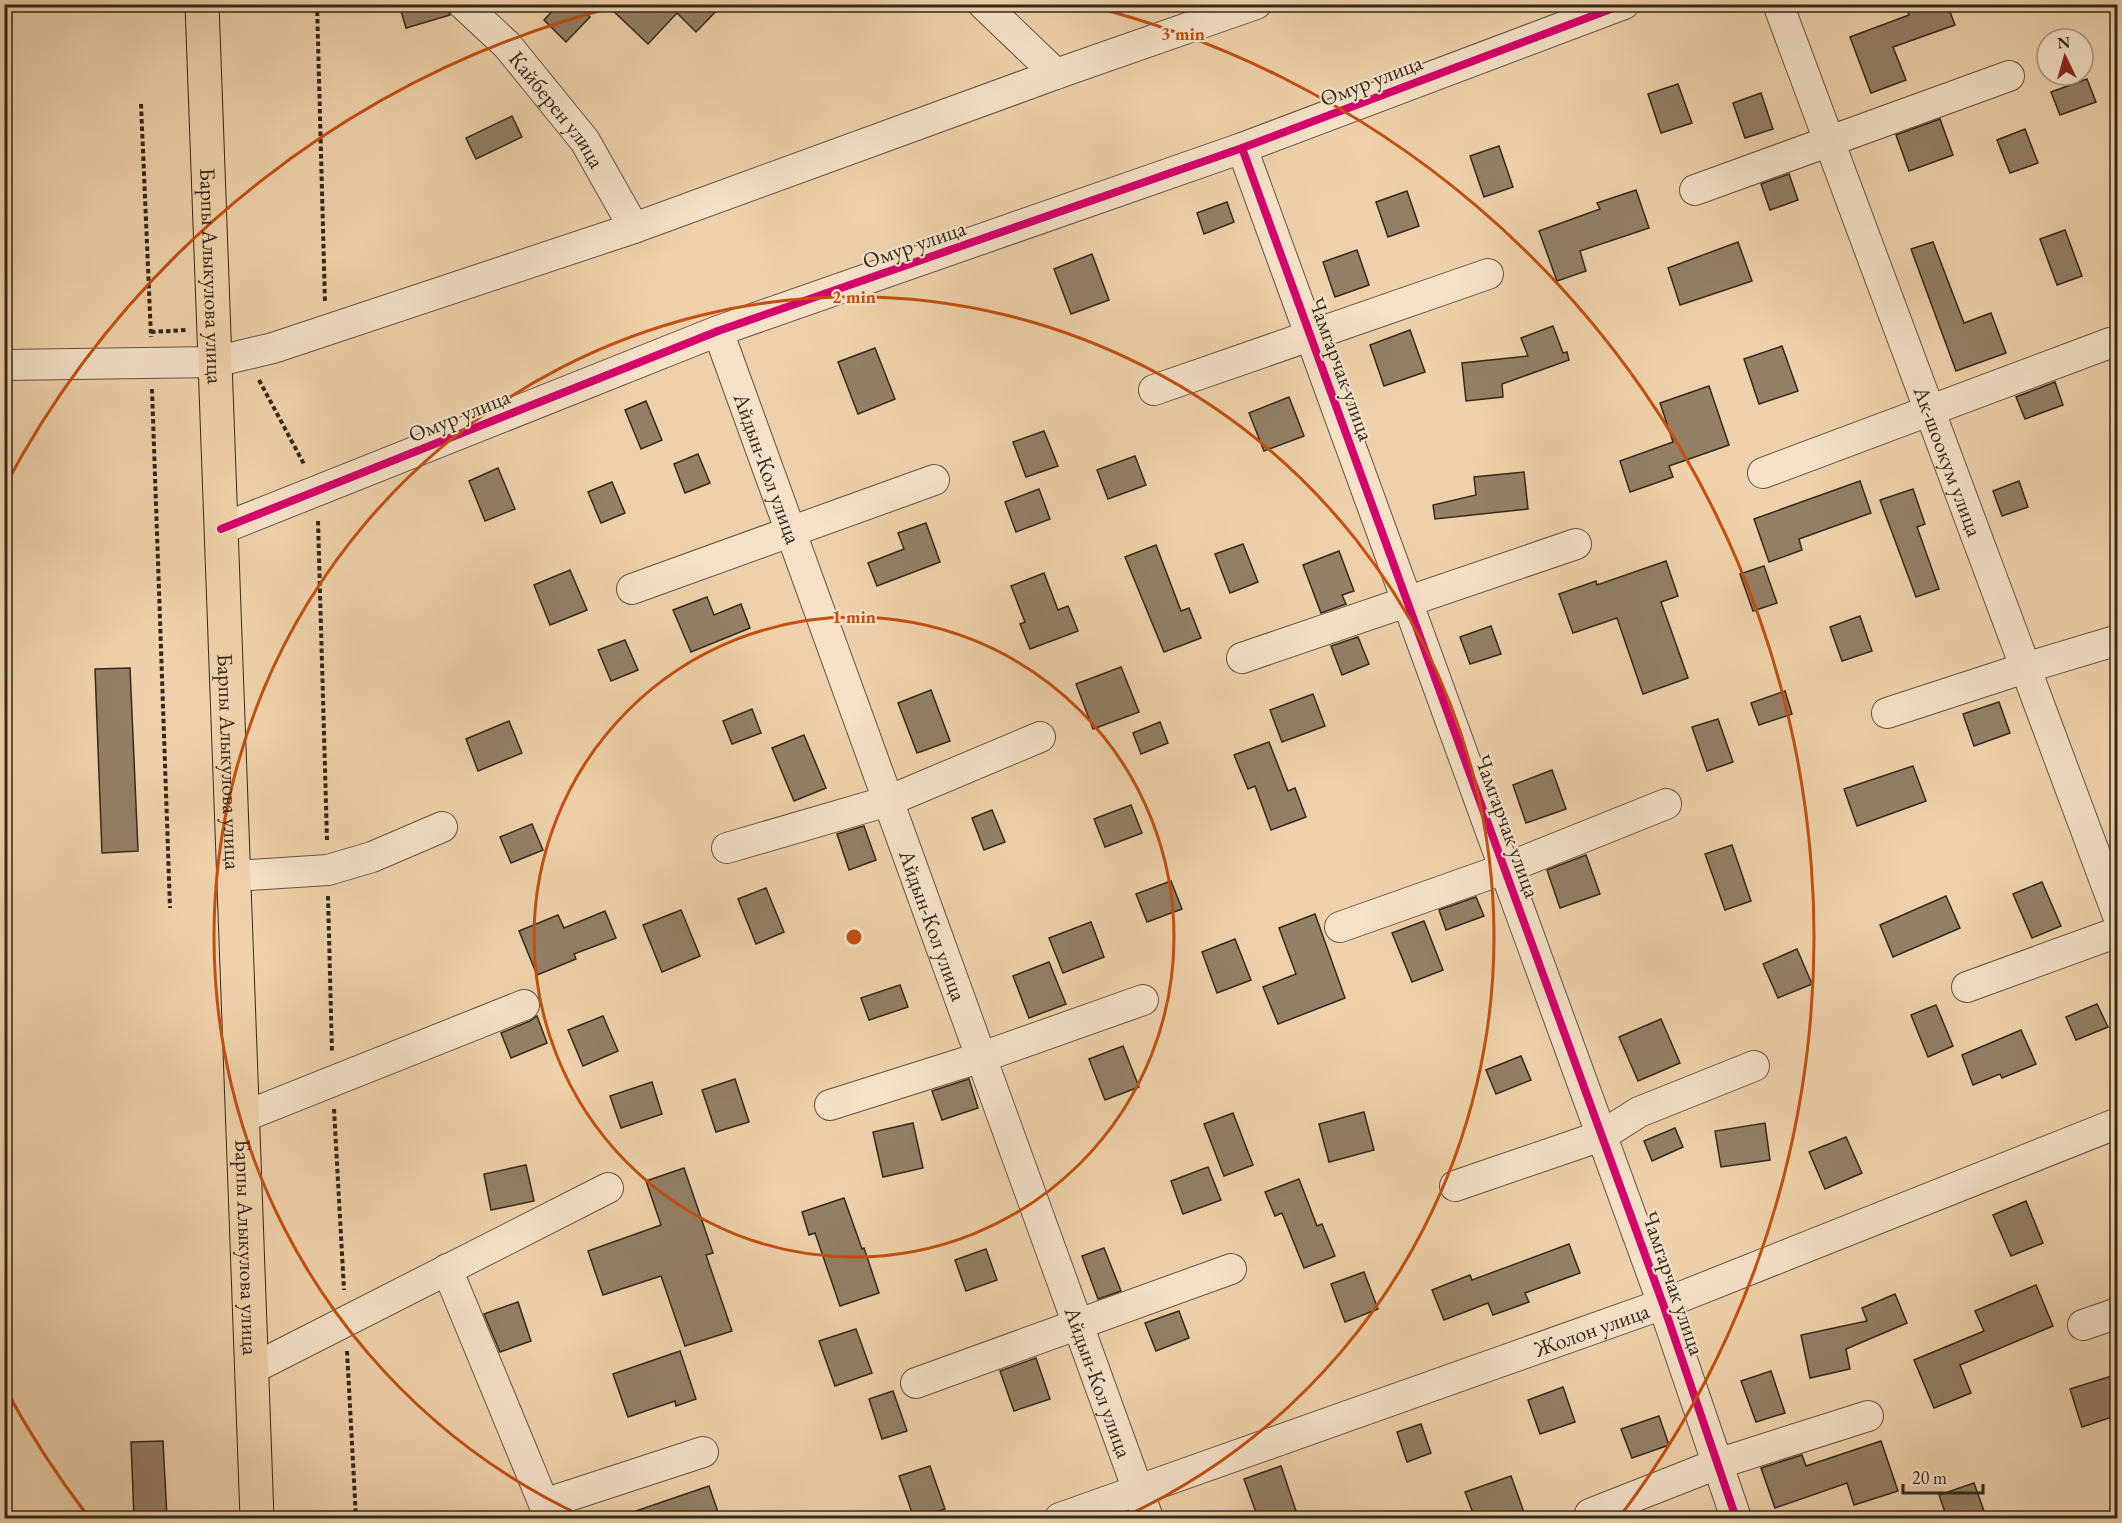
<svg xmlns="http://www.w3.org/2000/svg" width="2122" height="1523" viewBox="0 0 2122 1523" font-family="'EB Garamond',serif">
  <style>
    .building { fill: #948066; stroke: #33291c; stroke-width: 1.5 }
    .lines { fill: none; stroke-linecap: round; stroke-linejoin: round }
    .minor-casing { stroke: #625340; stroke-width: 32 }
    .major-casing { stroke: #33291c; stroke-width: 35 }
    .path { stroke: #33291c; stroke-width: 4; stroke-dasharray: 4.5 3; stroke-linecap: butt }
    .minor { stroke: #f4e1c8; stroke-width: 30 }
    .major { stroke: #eed1aa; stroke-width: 33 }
    .rail-casing { stroke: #33291c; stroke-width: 7 }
    .rail { stroke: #f4e1c8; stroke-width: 4.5; stroke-dasharray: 14; stroke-linecap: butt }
    .cycleway-casing { stroke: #f4e1c8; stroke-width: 11 }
    .cycleway { stroke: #d6006c; stroke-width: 8 }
    .ring { fill: none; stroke: #c44f0f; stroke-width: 3 }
    .labels { text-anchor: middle; stroke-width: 4.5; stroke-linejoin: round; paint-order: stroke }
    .street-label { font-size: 22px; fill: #33291c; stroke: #f4e1c8 }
    .centre { fill: #c44f0f; stroke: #f4e1c8; stroke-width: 3 }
    .ring-label { font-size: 18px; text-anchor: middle; font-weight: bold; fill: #c44f0f; stroke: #f4e1c8; stroke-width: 4.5; stroke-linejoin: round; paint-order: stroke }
  </style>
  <rect width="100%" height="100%" fill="#eed1aa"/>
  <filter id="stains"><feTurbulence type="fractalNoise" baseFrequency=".00333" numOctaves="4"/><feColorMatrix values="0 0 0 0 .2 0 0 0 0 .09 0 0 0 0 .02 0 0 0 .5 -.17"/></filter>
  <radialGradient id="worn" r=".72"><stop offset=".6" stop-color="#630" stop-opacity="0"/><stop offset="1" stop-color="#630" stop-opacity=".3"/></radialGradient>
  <g class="building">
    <polygon points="399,4 446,4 450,15 406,28"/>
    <polygon points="559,4 577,4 590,17 566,42 544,20"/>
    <polygon points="606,4 723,4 696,32 677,13 648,44"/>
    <polygon points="1905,4 1947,4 1955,25 1893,47 1906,80 1871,93 1850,37 1909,15"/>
    <polygon points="2087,79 2096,102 2060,115 2051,92"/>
    <polygon points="1678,84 1692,123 1661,133 1648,94"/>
    <polygon points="1761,93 1773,129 1745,138 1733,103"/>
    <polygon points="512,116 522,137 476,159 466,138"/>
    <polygon points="1940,119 1953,155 1909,171 1896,135"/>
    <polygon points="2025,129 2038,163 2010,173 1997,140"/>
    <polygon points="1499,146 1513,187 1484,197 1470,156"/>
    <polygon points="1789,174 1798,200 1770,210 1761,184"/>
    <polygon points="1636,190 1649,228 1580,251 1586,271 1557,281 1539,231 1600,209 1597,203"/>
    <polygon points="1407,191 1419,226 1388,237 1376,202"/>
    <polygon points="1227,202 1234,222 1204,234 1197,213"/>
    <polygon points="2065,230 2082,276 2057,285 2040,239"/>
    <polygon points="1738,242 1752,281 1680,305 1668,268"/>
    <polygon points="1933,242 1964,323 1991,313 2006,353 1956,371 1911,249"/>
    <polygon points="1357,250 1369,285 1335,297 1323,262"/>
    <polygon points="1092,254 1109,300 1071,314 1054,269"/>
    <polygon points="1553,326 1563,353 1567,352 1569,360 1502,384 1503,397 1466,401 1462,363 1528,356 1521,338"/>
    <polygon points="1410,330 1425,372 1384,386 1370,345"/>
    <polygon points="1782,346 1798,391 1759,404 1744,359"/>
    <polygon points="875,348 895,399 858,414 838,362"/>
    <polygon points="2055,382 2063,405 2025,419 2016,397"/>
    <polygon points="1709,386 1729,445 1669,466 1673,477 1630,492 1620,461 1673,442 1660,403"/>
    <polygon points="1289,397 1304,436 1264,451 1249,413"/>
    <polygon points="646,401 662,440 641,449 625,410"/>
    <polygon points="1044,431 1058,466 1026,477 1013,442"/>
    <polygon points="698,454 710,483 685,493 674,464"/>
    <polygon points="1135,456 1146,485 1108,499 1097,470"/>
    <polygon points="498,468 515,509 485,521 469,481"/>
    <polygon points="1524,472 1528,509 1435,519 1433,505 1476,495 1474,477"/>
    <polygon points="1860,481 1871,513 1799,539 1802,550 1769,562 1754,519"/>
    <polygon points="2019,481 2028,507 2002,516 1993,491"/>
    <polygon points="612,482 625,513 601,523 588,492"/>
    <polygon points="1039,489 1050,519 1016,532 1005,502"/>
    <polygon points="1913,489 1925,524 1917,527 1939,589 1916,597 1880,500"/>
    <polygon points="926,523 940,562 877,586 868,563 904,549 898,533"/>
    <polygon points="1243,544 1258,582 1230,593 1215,554"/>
    <polygon points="1156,545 1181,611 1189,608 1201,638 1164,652 1125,557"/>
    <polygon points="1339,551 1354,591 1342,595 1346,604 1321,613 1303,565"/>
    <polygon points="1666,561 1678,596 1661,602 1688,678 1643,694 1617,618 1573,633 1559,594 1596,581 1597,585"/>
    <polygon points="1764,566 1777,603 1753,611 1740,574"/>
    <polygon points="570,570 587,610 550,625 534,585"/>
    <polygon points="1044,573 1058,610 1068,606 1078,631 1030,649 1020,624 1025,622 1011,586"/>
    <polygon points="707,597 714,615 741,604 750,628 691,652 673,610"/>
    <polygon points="1860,616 1872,651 1842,661 1830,627"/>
    <polygon points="1491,626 1501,654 1470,664 1460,637"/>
    <polygon points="1358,637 1369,664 1342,675 1331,646"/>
    <polygon points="625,640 638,670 611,681 598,650"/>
    <polygon points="1121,667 1139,712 1093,729 1076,684"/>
    <polygon points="130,668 138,851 102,853 95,669"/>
    <polygon points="931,690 950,741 917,753 898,703"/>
    <polygon points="1785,691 1792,714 1759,725 1751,703"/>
    <polygon points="1313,694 1325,726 1282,742 1270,710"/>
    <polygon points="1999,702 2010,733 1974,746 1963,714"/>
    <polygon points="752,709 761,733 732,744 723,721"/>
    <polygon points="1718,719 1733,762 1707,771 1692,727"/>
    <polygon points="509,721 522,753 478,771 466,739"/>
    <polygon points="1160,722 1168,743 1141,754 1133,733"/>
    <polygon points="804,735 826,788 794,801 772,748"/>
    <polygon points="1269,742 1288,791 1295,788 1306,817 1271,830 1255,786 1248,789 1234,755"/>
    <polygon points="1913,766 1926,801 1857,826 1844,789"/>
    <polygon points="1552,770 1566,809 1526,823 1513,785"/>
    <polygon points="1131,805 1142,833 1105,847 1094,819"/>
    <polygon points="992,810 1005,842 984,850 972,818"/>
    <polygon points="532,824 543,850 511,863 500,837"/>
    <polygon points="864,826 876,860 849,870 837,834"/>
    <polygon points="1732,845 1751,901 1725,910 1705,854"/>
    <polygon points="1586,855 1600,894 1560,908 1547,870"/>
    <polygon points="1171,881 1182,909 1147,922 1136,894"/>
    <polygon points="2042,882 2061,926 2032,938 2013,894"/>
    <polygon points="766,888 784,932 756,944 738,899"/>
    <polygon points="1946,896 1960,928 1893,957 1880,925"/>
    <polygon points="1476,897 1484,916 1446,930 1439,910"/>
    <polygon points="681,910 700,956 662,972 643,925"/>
    <polygon points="605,911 616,938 574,954 576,959 537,975 519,931 558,915 564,928"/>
    <polygon points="1315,914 1345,998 1278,1024 1263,987 1296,974 1279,928"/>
    <polygon points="1424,921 1443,970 1412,982 1392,933"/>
    <polygon points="1091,922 1104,957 1063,973 1049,938"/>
    <polygon points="1235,939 1251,980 1217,993 1202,952"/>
    <polygon points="1797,949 1812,984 1778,998 1763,964"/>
    <polygon points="1049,962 1066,1004 1029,1018 1013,976"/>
    <polygon points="900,985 908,1007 869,1020 861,998"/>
    <polygon points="2097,1004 2108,1027 2076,1040 2066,1017"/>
    <polygon points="1936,1005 1953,1046 1928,1057 1911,1015"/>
    <polygon points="537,1016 547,1043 511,1058 501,1033 530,1021"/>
    <polygon points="603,1016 618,1051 583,1066 568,1030"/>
    <polygon points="1661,1019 1680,1063 1638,1081 1619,1037"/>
    <polygon points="2021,1030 2036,1064 2002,1078 2000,1074 1973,1085 1962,1055"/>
    <polygon points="1123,1046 1139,1087 1105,1100 1089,1059"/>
    <polygon points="1521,1056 1531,1080 1496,1094 1486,1070"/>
    <polygon points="735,1079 749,1122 716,1132 702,1090"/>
    <polygon points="969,1079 978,1108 942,1120 932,1091"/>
    <polygon points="652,1082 662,1114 621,1128 610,1096"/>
    <polygon points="1364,1112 1374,1150 1329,1162 1319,1124"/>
    <polygon points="1233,1113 1253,1165 1224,1176 1204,1124"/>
    <polygon points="913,1123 923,1168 883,1177 873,1132"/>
    <polygon points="1765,1123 1770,1160 1721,1167 1715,1131"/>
    <polygon points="1675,1128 1683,1147 1652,1161 1644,1141"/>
    <polygon points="1846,1137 1862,1173 1825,1189 1809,1152"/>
    <polygon points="526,1165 534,1201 491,1210 484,1174"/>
    <polygon points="1208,1167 1221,1200 1183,1214 1171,1181"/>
    <polygon points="684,1168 713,1253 706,1255 732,1331 685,1346 661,1276 603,1295 588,1251 661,1225 646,1181"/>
    <polygon points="1299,1179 1317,1226 1322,1224 1335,1256 1304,1268 1282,1213 1275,1216 1265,1192"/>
    <polygon points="844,1198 862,1249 864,1248 879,1293 840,1306 815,1233 809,1235 802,1212"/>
    <polygon points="2026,1201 2043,1243 2011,1256 1993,1215"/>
    <polygon points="1569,1244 1580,1273 1525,1293 1529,1302 1493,1315 1488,1303 1444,1320 1432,1290 1470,1275 1472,1280"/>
    <polygon points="1104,1248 1121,1291 1098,1299 1082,1256"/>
    <polygon points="986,1249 997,1280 966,1291 955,1260"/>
    <polygon points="1364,1272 1378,1309 1345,1322 1331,1284"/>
    <polygon points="2036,1285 2053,1326 1960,1365 1971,1393 1934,1408 1914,1360 1984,1331 1975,1311"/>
    <polygon points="1895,1294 1907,1323 1846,1349 1850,1369 1810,1378 1801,1335 1867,1321 1862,1308"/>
    <polygon points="518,1302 531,1341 500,1352 484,1314"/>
    <polygon points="1179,1311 1189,1338 1156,1351 1145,1323"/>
    <polygon points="856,1329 872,1373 835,1386 819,1341"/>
    <polygon points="680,1351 696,1399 676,1406 675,1401 628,1417 613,1374"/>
    <polygon points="1036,1358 1050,1399 1014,1411 1000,1371"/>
    <polygon points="1771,1371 1785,1413 1756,1422 1741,1381"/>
    <polygon points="2118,1374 2118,1415 2082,1427 2070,1389"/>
    <polygon points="1563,1387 1575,1422 1540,1434 1528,1400"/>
    <polygon points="893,1391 907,1431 882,1439 869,1399"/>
    <polygon points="1659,1416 1669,1445 1632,1458 1621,1429"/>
    <polygon points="1421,1424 1431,1453 1407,1462 1397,1432"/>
    <polygon points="163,1441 167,1518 134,1518 131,1442"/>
    <polygon points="1881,1441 1898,1491 1854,1505 1847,1483 1775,1508 1761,1468 1802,1455 1806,1466"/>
    <polygon points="930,1466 945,1509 914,1518 899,1476"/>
    <polygon points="1281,1466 1297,1514 1285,1518 1258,1518 1244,1479"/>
    <polygon points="1511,1476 1526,1518 1475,1518 1465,1492"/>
    <polygon points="1974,1483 1984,1511 1961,1518 1947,1518 1939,1495"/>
    <polygon points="709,1486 720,1518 624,1518 624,1515"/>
  </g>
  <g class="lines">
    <g class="minor-casing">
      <g id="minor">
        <path id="s1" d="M 463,4 L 507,45 L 585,141 L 634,228"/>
        <polyline points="983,4 1056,74"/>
        <path id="s2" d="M 1778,4 L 2118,916"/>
        <polyline points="1242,148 1663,1304 1736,1518"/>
        <polyline points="1695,190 2009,76"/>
        <path id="s3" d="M 718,331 L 1148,1518"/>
        <polyline points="4,365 214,362 273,348 634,228 1056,74 1256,4"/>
        <polyline points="1154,390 1488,274"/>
        <polyline points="1763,473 2110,343"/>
        <polyline points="221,529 718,331 1242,148 1624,4"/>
        <polyline points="632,589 934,480"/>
        <polyline points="1242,658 1576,544"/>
        <polyline points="1887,713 2025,668 2118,640"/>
        <polyline points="727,848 888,801 1040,737"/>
        <polyline points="234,876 328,870 372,857 442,827"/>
        <polyline points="1340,927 1504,869 1666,804"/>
        <polyline points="1967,987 2118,932"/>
        <polyline points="830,1105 982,1057 1143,1000"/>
        <polyline points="243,1117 524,1005"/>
        <polyline points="1455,1186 1601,1136 1639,1112 1754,1066"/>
        <polyline points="447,1269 544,1504"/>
        <polyline points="2083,1325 2118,1313"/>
        <polyline points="252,1369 608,1188"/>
        <polyline points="916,1383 1231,1269"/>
        <polyline points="1590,1514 1717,1464 1868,1416"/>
        <polyline points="549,1518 544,1504 703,1452"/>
        <path id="s4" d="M 1060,1518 L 1663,1304 L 2118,1123"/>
      </g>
    </g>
    <g class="major-casing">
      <g id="major">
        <path id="s5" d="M 202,4 L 257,1518"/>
      </g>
    </g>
    <g class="path">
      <polyline points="317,4 325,303"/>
      <polyline points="141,104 151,337"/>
      <polyline points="151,332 186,330"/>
      <polyline points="259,380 305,466"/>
      <polyline points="152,389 170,908"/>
      <polyline points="318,521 327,840"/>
      <polyline points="328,896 332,1053"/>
      <polyline points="334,1109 344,1290"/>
      <polyline points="347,1351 356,1518"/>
    </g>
    <use href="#minor" class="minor"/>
    <use href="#major" class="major"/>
    <g class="rail-casing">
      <polyline id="rail" points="4,1471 6,1518"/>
    </g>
    <use href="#rail" class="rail"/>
    <g class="cycleway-casing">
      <g id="cycleway">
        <polyline points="1242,148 1663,1304 1736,1518"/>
        <polyline points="221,529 718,331 1242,148 1624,4"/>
      </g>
    </g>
    <use href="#cycleway" class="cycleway"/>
  </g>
  <g class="ring">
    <circle cx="854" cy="937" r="320"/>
    <path d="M584 1517A640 640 0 1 1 1124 1517"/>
    <path d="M87 1515A961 961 0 0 1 5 1388M5 486A961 961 0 0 1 622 5M1086 5A961 961 0 0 1 1621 1515"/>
  </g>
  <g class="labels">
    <g class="street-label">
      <text transform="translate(1371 80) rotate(-21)" y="8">Омур улица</text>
      <text dy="8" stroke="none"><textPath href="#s1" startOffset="142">Кайберен улица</textPath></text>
      <text transform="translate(914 244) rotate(-19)" y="8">Омур улица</text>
      <text dy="8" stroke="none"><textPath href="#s5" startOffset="272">Барпы Алыкулова улица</textPath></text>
      <text transform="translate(1342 369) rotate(70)" y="8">Чамгарчак улица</text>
      <text transform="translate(459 415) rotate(-22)" y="8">Омур улица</text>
      <text dy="8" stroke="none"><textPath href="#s2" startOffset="488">Ак-шоокум улица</textPath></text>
      <text dy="8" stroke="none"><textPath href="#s3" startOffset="146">Айдын-Кол улица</textPath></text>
      <text dy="8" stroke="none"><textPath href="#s5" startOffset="758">Барпы Алыкулова улица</textPath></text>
      <text transform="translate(1508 826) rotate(70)" y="8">Чамгарчак улица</text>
      <text dy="8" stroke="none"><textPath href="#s3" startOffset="632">Айдын-Кол улица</textPath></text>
      <text dy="8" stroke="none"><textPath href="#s5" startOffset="1244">Барпы Алыкулова улица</textPath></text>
      <text transform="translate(1674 1283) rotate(71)" y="8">Чамгарчак улица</text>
      <text dy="8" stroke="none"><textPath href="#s4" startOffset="564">Жолон улица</textPath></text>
      <text dy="8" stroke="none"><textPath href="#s3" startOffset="1118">Айдын-Кол улица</textPath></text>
    </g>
  </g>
  <circle cx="854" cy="937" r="9" class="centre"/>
  <g class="ring-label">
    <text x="1183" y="40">3 min</text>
    <text x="854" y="303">2 min</text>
    <text x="854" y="623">1 min</text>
  </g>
  <rect width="2122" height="1523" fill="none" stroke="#eed1aa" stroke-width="24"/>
  <rect x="6" y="6" width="2110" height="1511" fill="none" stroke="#33291c" stroke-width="3"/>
  <rect x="12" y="12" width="2098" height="1499" fill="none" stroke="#33291c" stroke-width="1.5"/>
  <g transform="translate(2065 57) rotate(355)"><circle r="28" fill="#f4e1c8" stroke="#a79783" stroke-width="1.5"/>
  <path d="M0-4.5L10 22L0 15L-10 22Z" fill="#8f2418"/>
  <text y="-9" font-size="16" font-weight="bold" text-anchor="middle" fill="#33291c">N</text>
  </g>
  <path d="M1903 1484v9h80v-9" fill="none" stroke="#33291c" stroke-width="3"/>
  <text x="1912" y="1484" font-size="18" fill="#33291c" stroke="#f4e1c8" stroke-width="4.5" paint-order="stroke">20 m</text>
  <rect width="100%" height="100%" filter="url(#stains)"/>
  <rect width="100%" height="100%" fill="url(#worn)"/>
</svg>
